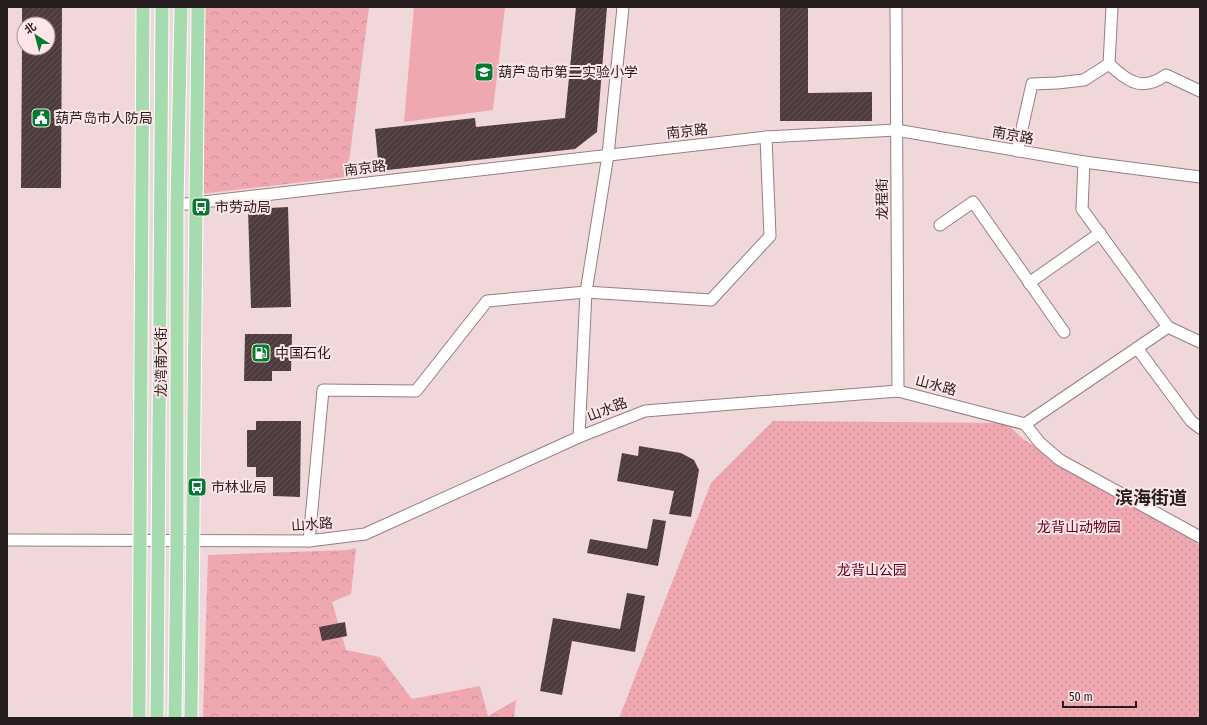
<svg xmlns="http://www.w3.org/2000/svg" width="1207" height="725" viewBox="0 0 1207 725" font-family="'Fira Sans Condensed','Noto Sans SC',sans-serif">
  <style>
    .forest { fill: url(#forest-crowns) }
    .park { fill: url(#park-dots) }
    .garden { fill: #efa7b0 }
    .building { fill: url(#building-hatch) }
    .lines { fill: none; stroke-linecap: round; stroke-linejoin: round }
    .minor-casing { stroke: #957f81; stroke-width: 13 }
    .major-casing { stroke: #fff; stroke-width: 15 }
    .minor { stroke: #fff; stroke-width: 11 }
    .major { stroke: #a6daaf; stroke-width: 13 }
    .labels { text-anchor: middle; stroke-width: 4; stroke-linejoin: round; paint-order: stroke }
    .poi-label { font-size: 14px; fill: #251d1e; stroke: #fee5e7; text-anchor: start }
    .street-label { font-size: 14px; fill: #251d1e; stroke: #fee5e7 }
    .park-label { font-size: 14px; fill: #5e0020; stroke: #fee5e7 }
    .district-label { font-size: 18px; font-weight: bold; fill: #251d1e; stroke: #fee5e7 }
  </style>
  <defs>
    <pattern id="forest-crowns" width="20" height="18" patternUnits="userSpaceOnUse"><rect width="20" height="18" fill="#efa7b0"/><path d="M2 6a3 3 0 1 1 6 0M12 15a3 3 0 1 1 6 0" fill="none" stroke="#cd8f97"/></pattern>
    <pattern id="park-dots" width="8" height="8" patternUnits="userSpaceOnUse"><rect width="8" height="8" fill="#efa7b0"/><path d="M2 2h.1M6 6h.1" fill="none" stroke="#cd8f97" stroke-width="1.8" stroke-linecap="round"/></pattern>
    <pattern id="building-hatch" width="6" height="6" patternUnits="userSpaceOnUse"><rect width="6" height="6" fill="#4e3b3d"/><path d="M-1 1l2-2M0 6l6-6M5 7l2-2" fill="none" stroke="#645556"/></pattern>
  </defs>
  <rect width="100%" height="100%" fill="#f0d8da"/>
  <g class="forest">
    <polygon points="205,7 369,7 347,177 200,194"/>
    <polygon points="356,548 351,594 332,602 346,650 380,657 412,699 480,686 488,716 516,700 514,718 203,718 208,555 348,550"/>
  </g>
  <polygon class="park" points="773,421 1006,423 1023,439 1200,545 1200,718 619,718 711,483"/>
  <polygon class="garden" points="414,7 505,7 493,110 404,122"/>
  <g class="building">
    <polygon points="22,7 62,7 61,188 21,188 22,48 48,48 48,24 22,24"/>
    <polygon points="576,7 607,7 597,132 575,149 379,171 375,129 475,118 476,127 565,118"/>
    <polygon points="780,7 808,7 808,93 872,92 872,121 780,121"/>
    <polygon points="288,207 291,307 251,308 248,209"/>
    <polygon points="245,334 292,334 291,371 272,371 272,381 244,381"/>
    <polygon points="256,421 301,421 300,497 273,496 273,477 256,477 256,467 247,467 247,430 256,430"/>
    <polygon points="639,446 681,453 694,460 699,470 691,517 669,514 674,491 617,481 622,453 638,456"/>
    <polygon points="653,519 666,521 658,566 587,553 590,539 647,549"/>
    <polygon points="627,593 645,596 635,652 572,641 562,695 540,691 553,618 620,629"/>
    <polygon points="345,622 347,636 322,641 319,627"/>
  </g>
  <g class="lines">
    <g class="minor-casing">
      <g id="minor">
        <polyline points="896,7 898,391"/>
        <path d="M 1109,64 C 1128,82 1142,92 1166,75 L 1200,91"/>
        <polyline points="1017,151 1032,84 1057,83 1084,80 1109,64 1112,7"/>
        <polyline points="1084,162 1082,209 1168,327 1200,342"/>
        <polyline points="177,205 766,137 896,130 1084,162 1200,177"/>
        <polyline points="940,225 973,202 1064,332"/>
        <polyline points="1029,283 1100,233"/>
        <polyline points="1137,348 1191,421 1200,428"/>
        <polyline points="1025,424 1168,327"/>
        <polyline points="579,437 586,292 608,155 623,7"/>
        <polyline points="7,540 309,541 365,534 579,437 645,411 898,391 1025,424 1040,443 1060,460 1200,537"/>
        <polyline points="309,541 323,390 416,391 487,301 586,292 711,300 770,236 766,137"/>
      </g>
    </g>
    <g class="major-casing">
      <g id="major">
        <polyline points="139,718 143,7"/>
        <polyline points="157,718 162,7"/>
        <polyline points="175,718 177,540 177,205 181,7"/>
        <polyline points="191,718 198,7"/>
      </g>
    </g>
    <use href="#minor" class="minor"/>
    <use href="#major" class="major"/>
  </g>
  <defs>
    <g id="school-square" transform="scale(1)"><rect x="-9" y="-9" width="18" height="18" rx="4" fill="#057b31" stroke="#fee5e7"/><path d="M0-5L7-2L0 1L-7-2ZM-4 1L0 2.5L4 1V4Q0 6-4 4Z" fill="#fff"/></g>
    <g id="civic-square" transform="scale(1)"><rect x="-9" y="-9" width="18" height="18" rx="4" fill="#057b31" stroke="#fee5e7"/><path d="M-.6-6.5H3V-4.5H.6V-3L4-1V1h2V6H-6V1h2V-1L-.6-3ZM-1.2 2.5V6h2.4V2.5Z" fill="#fff"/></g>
    <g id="bus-square" transform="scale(1)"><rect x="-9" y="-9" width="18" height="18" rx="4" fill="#057b31" stroke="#fee5e7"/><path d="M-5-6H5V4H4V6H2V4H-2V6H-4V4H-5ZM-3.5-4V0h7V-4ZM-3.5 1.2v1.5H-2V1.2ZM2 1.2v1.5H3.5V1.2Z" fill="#fff"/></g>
    <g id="fuel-square" transform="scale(1)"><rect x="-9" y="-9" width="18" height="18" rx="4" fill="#057b31" stroke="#fee5e7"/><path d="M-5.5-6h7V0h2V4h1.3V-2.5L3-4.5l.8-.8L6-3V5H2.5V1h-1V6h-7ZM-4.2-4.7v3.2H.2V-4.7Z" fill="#fff"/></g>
  </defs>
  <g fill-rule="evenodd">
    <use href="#school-square" x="484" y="72"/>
    <use href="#civic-square" x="41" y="118"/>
    <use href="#bus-square" x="201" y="207"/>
    <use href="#fuel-square" x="261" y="353"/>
    <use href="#bus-square" x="197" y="487"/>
  </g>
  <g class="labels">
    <g class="poi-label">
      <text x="498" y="77">葫芦岛市第二实验小学</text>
      <text x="55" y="123">葫芦岛市人防局</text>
      <text x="215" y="212">市劳动局</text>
      <text x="275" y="358">中国石化</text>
      <text x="211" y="492">市林业局</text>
    </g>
    <g class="street-label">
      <text transform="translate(687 131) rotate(-6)" y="5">南京路</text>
      <text transform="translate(1013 135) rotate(10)" y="5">南京路</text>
      <text transform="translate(365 168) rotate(-7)" y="5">南京路</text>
      <text transform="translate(882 199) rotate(-91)" y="5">龙程街</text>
      <text transform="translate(161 362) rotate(-90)" y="5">龙湾南大街</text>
      <text transform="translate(936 385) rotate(15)" y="5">山水路</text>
      <text transform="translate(607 409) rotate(-21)" y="5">山水路</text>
      <text transform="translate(312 524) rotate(-4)" y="5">山水路</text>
    </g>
    <g class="park-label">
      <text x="1079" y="532">龙背山动物园</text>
      <text x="872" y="575">龙背山公园</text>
    </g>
    <g class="district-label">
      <text x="1151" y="504">滨海街道</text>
    </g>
  </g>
  <rect width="1207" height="725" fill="none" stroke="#251d1e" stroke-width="16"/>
  <g transform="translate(36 36) rotate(324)"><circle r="19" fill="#fee5e7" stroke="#a79597"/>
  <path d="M0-3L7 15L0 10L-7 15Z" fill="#057b31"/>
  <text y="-6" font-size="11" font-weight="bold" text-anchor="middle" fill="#251d1e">北</text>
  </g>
  <path d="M1063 701v6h73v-6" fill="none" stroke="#251d1e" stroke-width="2"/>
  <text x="1069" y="701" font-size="12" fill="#251d1e" stroke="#fee5e7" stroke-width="3" paint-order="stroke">50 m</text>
</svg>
